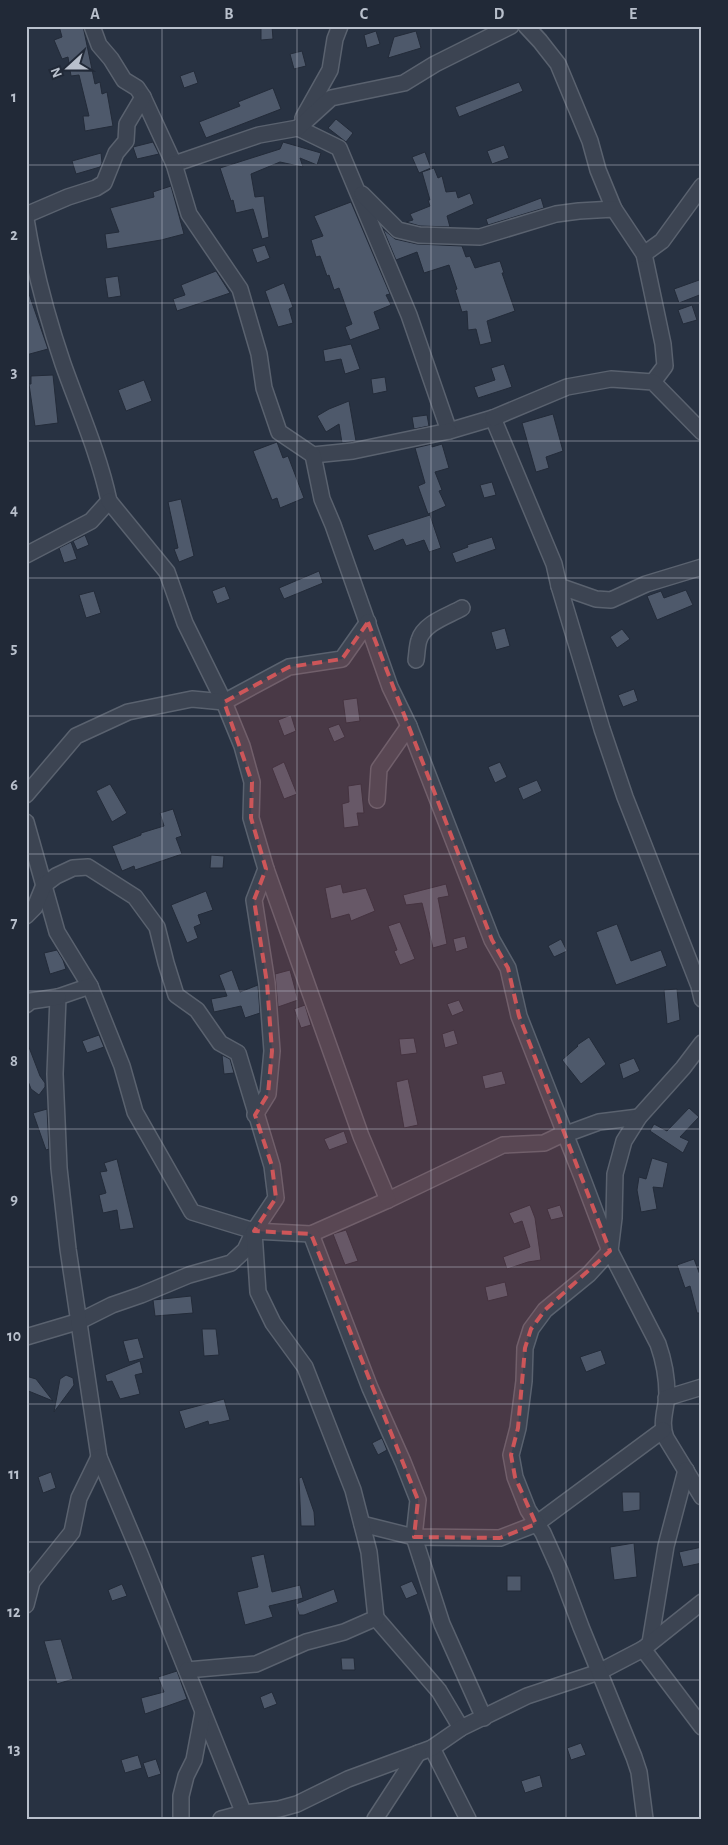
<svg xmlns="http://www.w3.org/2000/svg" width="728" height="1845" viewBox="0 0 728 1845" font-family="'Alegreya Sans',sans-serif">
  <style>
    .building { fill: #4e596b; stroke: #232b39 }
    .lines { fill: none; stroke-linecap: round; stroke-linejoin: round }
    .minor-casing { stroke: #5a626f; stroke-width: 18 }
    .minor { stroke: #3c4452; stroke-width: 15 }
    .marked { fill: #cd5659; fill-opacity: 0.2; stroke: #cd5659; stroke-width: 4; stroke-dasharray: 10 6; stroke-linejoin: round }
    .grid { fill: none; stroke: #b9c0cc; stroke-width: 1; stroke-opacity: 0.55 }
    .neatline { fill: none; stroke: #b9c0cc; stroke-width: 2 }
    .grid-label { font-size: 16px; text-anchor: middle; font-weight: bold; fill: #b9c0cc }
  </style>
  <rect width="100%" height="100%" fill="#283242"/>
  <g class="building">
    <polygon points="59,26 83,26 95,84 100,82 102,94 107,92 113,126 85,131 83,116 89,116 79,75 71,76 68,57 62,59 54,40 62,37"/>
    <polygon points="261,26 272,26 273,39 261,40"/>
    <polygon points="376,31 380,44 367,48 364,35"/>
    <polygon points="416,31 421,48 388,58 394,37"/>
    <polygon points="302,51 306,66 294,69 290,54"/>
    <polygon points="194,71 198,83 184,88 180,76"/>
    <polygon points="519,82 523,91 459,117 455,107"/>
    <polygon points="273,88 281,109 206,138 199,122 240,106 238,102"/>
    <polygon points="336,119 353,133 346,142 328,128"/>
    <polygon points="153,142 159,154 137,159 133,147"/>
    <polygon points="283,142 321,153 317,165 300,158 303,167 280,162 251,174 255,197 264,196 269,237 262,239 253,209 236,213 233,200 231,201 220,168 280,149"/>
    <polygon points="504,145 509,158 492,164 487,151"/>
    <polygon points="425,152 431,168 419,173 412,157"/>
    <polygon points="101,153 102,163 100,167 76,174 72,161"/>
    <polygon points="434,168 438,178 442,176 446,192 456,191 458,198 470,193 474,204 447,216 450,227 420,226 406,222 413,220 410,214 430,206 428,200 430,200 422,172"/>
    <polygon points="171,186 184,234 161,240 107,249 105,234 119,232 110,208 154,197 153,192"/>
    <polygon points="541,198 544,208 488,225 486,219"/>
    <polygon points="351,202 390,294 386,295 391,305 374,312 380,329 350,340 345,327 352,324 339,288 334,290 329,275 327,276 320,256 316,257 311,240 323,236 314,216"/>
    <polygon points="383,229 395,239 417,244 462,246 466,257 470,256 475,268 500,261 504,273 502,273 515,311 487,321 492,342 480,345 476,329 468,330 467,311 462,312 455,290 457,289 449,265 424,273 417,252 396,260"/>
    <polygon points="265,245 270,258 257,263 252,249"/>
    <polygon points="216,271 230,293 177,311 173,299 185,295 181,285"/>
    <polygon points="118,276 121,296 108,298 105,278"/>
    <polygon points="702,279 702,294 679,303 674,289"/>
    <polygon points="284,283 293,307 289,309 293,323 278,327 265,291"/>
    <polygon points="26,291 28,291 48,349 26,355"/>
    <polygon points="692,305 697,320 683,324 678,310"/>
    <polygon points="351,344 360,369 345,374 341,359 325,362 323,350"/>
    <polygon points="504,364 512,387 478,398 474,387 495,380 491,368"/>
    <polygon points="53,375 58,423 35,426 29,384 31,384 31,376"/>
    <polygon points="385,377 387,391 373,394 371,379"/>
    <polygon points="144,380 152,401 126,411 118,390"/>
    <polygon points="349,401 356,441 342,443 339,424 326,432 317,416 329,409"/>
    <polygon points="553,414 563,451 546,457 549,468 536,472 522,423"/>
    <polygon points="427,415 429,426 414,429 412,417"/>
    <polygon points="277,442 283,458 288,456 304,498 280,508 277,498 272,500 253,451"/>
    <polygon points="432,444 432,447 442,444 449,468 435,472 442,490 439,491 446,506 428,514 418,486 425,483 415,448"/>
    <polygon points="492,482 496,495 484,498 480,485"/>
    <polygon points="181,499 194,556 179,562 174,549 178,548 168,502"/>
    <polygon points="430,515 441,548 429,552 424,540 406,546 403,539 374,551 367,535"/>
    <polygon points="85,535 89,545 77,550 73,541"/>
    <polygon points="492,537 496,549 456,563 452,553 468,547 467,545"/>
    <polygon points="71,542 77,559 64,563 59,548"/>
    <polygon points="319,571 323,583 284,599 279,588"/>
    <polygon points="225,586 230,599 217,604 212,591"/>
    <polygon points="686,590 693,605 657,620 647,596 661,591 664,598"/>
    <polygon points="94,591 101,613 86,618 79,595"/>
    <polygon points="505,628 510,646 496,650 491,632"/>
    <polygon points="622,629 630,639 617,648 610,637"/>
    <polygon points="634,689 638,701 623,707 618,695"/>
    <polygon points="357,698 360,721 346,723 343,700"/>
    <polygon points="291,715 296,731 284,736 278,720"/>
    <polygon points="339,724 345,737 334,742 328,728"/>
    <polygon points="284,762 297,794 284,799 272,768"/>
    <polygon points="500,762 507,777 495,783 488,767"/>
    <polygon points="537,780 542,791 523,800 518,788"/>
    <polygon points="110,784 127,813 112,822 96,791"/>
    <polygon points="361,784 364,813 357,813 359,826 344,828 342,804 349,802 348,786"/>
    <polygon points="173,809 182,836 176,838 182,854 135,870 134,866 122,871 112,846 141,835 141,833 164,826 160,813"/>
    <polygon points="211,855 224,856 223,868 210,868"/>
    <polygon points="341,884 343,893 366,888 375,911 351,921 349,914 331,919 325,888"/>
    <polygon points="446,884 449,896 438,898 447,944 433,948 422,903 406,905 403,895"/>
    <polygon points="206,891 213,910 198,915 201,924 194,927 198,938 187,943 171,905"/>
    <polygon points="400,922 415,959 400,965 394,951 397,950 388,926"/>
    <polygon points="617,924 631,961 661,950 667,966 616,985 596,932"/>
    <polygon points="465,936 468,948 456,952 453,939"/>
    <polygon points="561,939 567,951 554,957 548,946"/>
    <polygon points="57,950 63,960 66,969 50,974 44,953"/>
    <polygon points="232,970 240,992 258,985 260,1013 245,1018 241,1006 214,1012 211,999 227,996 219,975"/>
    <polygon points="290,970 298,1000 278,1007 275,974"/>
    <polygon points="677,989 680,1020 667,1024 664,990"/>
    <polygon points="459,1000 464,1011 452,1016 447,1004"/>
    <polygon points="305,1005 311,1025 301,1028 294,1009"/>
    <polygon points="454,1030 458,1044 445,1048 442,1034"/>
    <polygon points="99,1035 104,1047 87,1053 82,1041"/>
    <polygon points="589,1037 606,1064 581,1084 562,1060 578,1046 577,1045"/>
    <polygon points="414,1038 417,1053 401,1055 399,1039"/>
    <polygon points="27,1042 40,1076 45,1083 45,1087 39,1095 31,1089 26,1076"/>
    <polygon points="222,1055 230,1059 234,1073 224,1074"/>
    <polygon points="634,1058 640,1071 623,1079 619,1064"/>
    <polygon points="502,1071 506,1084 485,1089 482,1076"/>
    <polygon points="408,1079 418,1125 404,1128 396,1082"/>
    <polygon points="689,1108 699,1117 680,1137 689,1141 683,1153 650,1131 654,1124 667,1131"/>
    <polygon points="47,1109 49,1149 46,1150 33,1113"/>
    <polygon points="344,1131 348,1143 329,1150 324,1139"/>
    <polygon points="652,1158 668,1163 663,1188 653,1187 657,1209 641,1212 637,1190 639,1177 646,1179"/>
    <polygon points="117,1159 134,1228 120,1230 117,1210 103,1213 99,1195 106,1193 100,1172 107,1171 104,1163"/>
    <polygon points="530,1205 535,1218 541,1260 528,1262 507,1269 503,1257 530,1247 522,1221 514,1224 509,1213"/>
    <polygon points="560,1205 564,1217 551,1220 547,1209"/>
    <polygon points="346,1230 358,1261 345,1265 333,1234"/>
    <polygon points="694,1259 702,1280 702,1313 697,1313 690,1286 685,1288 677,1265"/>
    <polygon points="505,1282 508,1296 488,1301 485,1287"/>
    <polygon points="191,1296 193,1313 155,1316 153,1300"/>
    <polygon points="202,1329 216,1329 219,1355 204,1356"/>
    <polygon points="138,1338 144,1358 129,1362 123,1341"/>
    <polygon points="601,1350 606,1364 586,1372 580,1357"/>
    <polygon points="140,1361 143,1373 135,1375 140,1394 120,1399 112,1381 107,1382 105,1375"/>
    <polygon points="66,1375 73,1378 74,1385 54,1412 60,1379"/>
    <polygon points="26,1376 36,1379 53,1401 26,1390"/>
    <polygon points="224,1399 230,1420 209,1425 208,1421 185,1429 179,1411"/>
    <polygon points="382,1438 387,1450 378,1455 372,1443"/>
    <polygon points="51,1472 56,1488 43,1493 38,1477"/>
    <polygon points="302,1477 314,1512 315,1526 301,1526 299,1478"/>
    <polygon points="622,1492 640,1492 640,1510 623,1512"/>
    <polygon points="634,1543 637,1577 614,1580 610,1547"/>
    <polygon points="702,1547 702,1563 683,1567 679,1552"/>
    <polygon points="264,1554 272,1592 300,1585 303,1598 269,1606 273,1617 245,1625 237,1592 258,1587 251,1557"/>
    <rect x="507" y="1576" width="14" height="15"/>
    <polygon points="412,1581 418,1594 406,1599 400,1586"/>
    <polygon points="122,1584 127,1596 112,1601 108,1590"/>
    <polygon points="334,1589 338,1602 304,1615 299,1615 296,1604"/>
    <polygon points="61,1639 73,1679 57,1684 44,1641"/>
    <polygon points="341,1658 354,1658 355,1670 342,1670"/>
    <polygon points="177,1671 187,1699 145,1714 141,1698 164,1692 158,1677"/>
    <polygon points="272,1692 277,1704 264,1709 260,1697"/>
    <polygon points="581,1743 586,1755 571,1760 567,1748"/>
    <polygon points="138,1755 142,1768 125,1773 121,1760"/>
    <polygon points="156,1759 161,1774 148,1778 143,1763"/>
    <polygon points="540,1775 543,1787 525,1793 521,1781"/>
  </g>
  <g class="lines">
    <g class="minor-casing">
      <g id="minor">
        <polyline points="92,26 99,45 111,59 124,80 137,88 143,97 174,164 259,135 298,128 339,148 409,315 449,431 493,418 554,564 559,586 596,599 611,600 646,584 702,567"/>
        <polyline points="526,26 540,41 558,64 590,141 598,170 614,209"/>
        <polyline points="303,118 330,70 335,39 340,26"/>
        <polyline points="298,128 331,98 404,83 435,64 511,26"/>
        <polyline points="174,164 189,214 240,289 259,354 264,388 279,432 313,455 353,451 449,431"/>
        <polyline points="362,194 398,230 419,235 480,237 556,214 579,211 614,209 644,254 663,344 665,366 653,382"/>
        <polyline points="26,215 68,197 96,188 104,183 116,153 126,141 127,124 143,97"/>
        <path d="M 26,219 C 34,268 47,317 63,364 C 79,409 99,454 109,501 L 91,521 L 26,555"/>
        <polyline points="644,254 662,241 702,186"/>
        <polyline points="493,418 567,387 611,379 653,382 702,432"/>
        <path d="M 313,455 L 322,499 L 333,525 L 390,687 L 409,726 L 492,940 L 508,968 L 519,1016 L 582,1177 L 610,1251 L 658,1344 C 664,1361 667,1377 667,1395 C 666,1410 660,1423 666,1438 L 702,1497"/>
        <polyline points="109,501 167,572 185,623 224,702 242,746 252,782 251,818 266,869 254,900 267,983 272,1051 268,1094 255,1115"/>
        <polyline points="559,586 602,729 625,797 699,986 702,999"/>
        <path d="M 416,660 C 417,654 417,646 419,640 C 424,623 448,616 462,608"/>
        <polyline points="26,795 76,736 128,712 192,699 224,702 289,667 342,659 368,622"/>
        <polyline points="377,800 379,769 409,726"/>
        <polyline points="26,822 57,932 90,986 122,1066 135,1112 192,1212 254,1231 311,1234 388,1200 503,1145 544,1143 565,1133 569,1133 599,1122 639,1117"/>
        <polyline points="266,869 361,1136 388,1200"/>
        <polyline points="26,916 35,907 44,885 56,876 73,868 88,867 135,897 157,927 166,963 176,995 197,1010 220,1043 238,1053 272,1166 276,1198 254,1231 245,1250 231,1263 189,1275 141,1295 112,1305 80,1321 26,1337"/>
        <polyline points="90,986 58,997 55,1074 59,1168 68,1249 99,1457 140,1554 246,1819"/>
        <polyline points="26,1005 31,1001 58,997"/>
        <polyline points="311,1234 370,1388 403,1462 418,1500 414,1537 442,1624 484,1718"/>
        <polyline points="666,1398 702,1387"/>
        <polyline points="362,1524 414,1537 500,1538 536,1524 663,1430"/>
        <polyline points="26,1605 32,1582 72,1532 79,1498 99,1457"/>
        <polyline points="376,1618 439,1691 461,1728"/>
        <polyline points="650,1643 666,1546 686,1470"/>
        <polyline points="643,1649 702,1727"/>
        <polyline points="187,1670 256,1664 306,1642 344,1632 376,1618 369,1552 353,1490 305,1367 273,1323 258,1292 254,1232"/>
        <polyline points="432,1748 468,1819"/>
        <polyline points="181,1819 181,1796 186,1776 194,1760 203,1712"/>
        <polyline points="221,1819 244,1813 279,1809 297,1804 348,1779 432,1748 461,1728 527,1696 599,1672 643,1649 702,1602"/>
        <polyline points="375,1819 418,1753"/>
        <polyline points="645,1819 639,1772 634,1757 581,1627 560,1571 543,1533 528,1510 515,1477 511,1455 518,1428 524,1381 525,1348 531,1329 545,1310 589,1274 610,1251 614,1218 615,1174 624,1141 639,1117 683,1068 702,1043"/>
      </g>
    </g>
    <use href="#minor" class="minor"/>
  </g>
  <path class="marked" d="M 368,622 L 492,940 L 508,968 L 519,1016 L 610,1251 L 545,1310 L 531,1329 L 525,1348 L 518,1428 L 511,1455 L 515,1477 L 536,1524 L 500,1538 L 414,1537 L 418,1500 L 311,1234 L 254,1231 L 276,1198 L 272,1166 L 255,1115 L 268,1094 L 272,1051 L 267,983 L 254,900 L 266,869 L 251,818 L 252,782 L 224,702 L 289,667 L 342,659 Z"/>
  <path class="grid" d="M 162,26 L 162,1819M 297,26 L 297,1819M 431,26 L 431,1819M 566,26 L 566,1819M 26,165 L 702,165M 26,303 L 702,303M 26,441 L 702,441M 26,578 L 702,578M 26,716 L 702,716M 26,854 L 702,854M 26,991 L 702,991M 26,1129 L 702,1129M 26,1267 L 702,1267M 26,1404 L 702,1404M 26,1542 L 702,1542M 26,1680 L 702,1680"/>
  <rect width="728" height="1845" fill="none" stroke="#212937" stroke-width="55"/>
  <g transform="translate(68 68) rotate(249)" stroke="#212937" stroke-width="4" paint-order="stroke">
  <path d="M0-4L9 19L0 12L-9 19Z" fill="#b9c0cc"/>
  <text y="-8" font-size="14" font-weight="bold" text-anchor="middle" fill="#b9c0cc">N</text>
  </g>
  <rect x="28" y="28" width="672" height="1790" class="neatline"/>
  <g class="grid-label">
    <text x="95" y="19">A</text>
    <text x="229" y="19">B</text>
    <text x="364" y="19">C</text>
    <text x="499" y="19">D</text>
    <text x="633" y="19">E</text>
    <text x="14" y="102">1</text>
    <text x="14" y="240">2</text>
    <text x="14" y="377">3</text>
    <text x="14" y="515">4</text>
    <text x="14" y="653">5</text>
    <text x="14" y="790">6</text>
    <text x="14" y="928">7</text>
    <text x="14" y="1066">8</text>
    <text x="14" y="1204">9</text>
    <text x="14" y="1341">10</text>
    <text x="14" y="1479">11</text>
    <text x="14" y="1617">12</text>
    <text x="14" y="1754">13</text>
  </g>
</svg>
